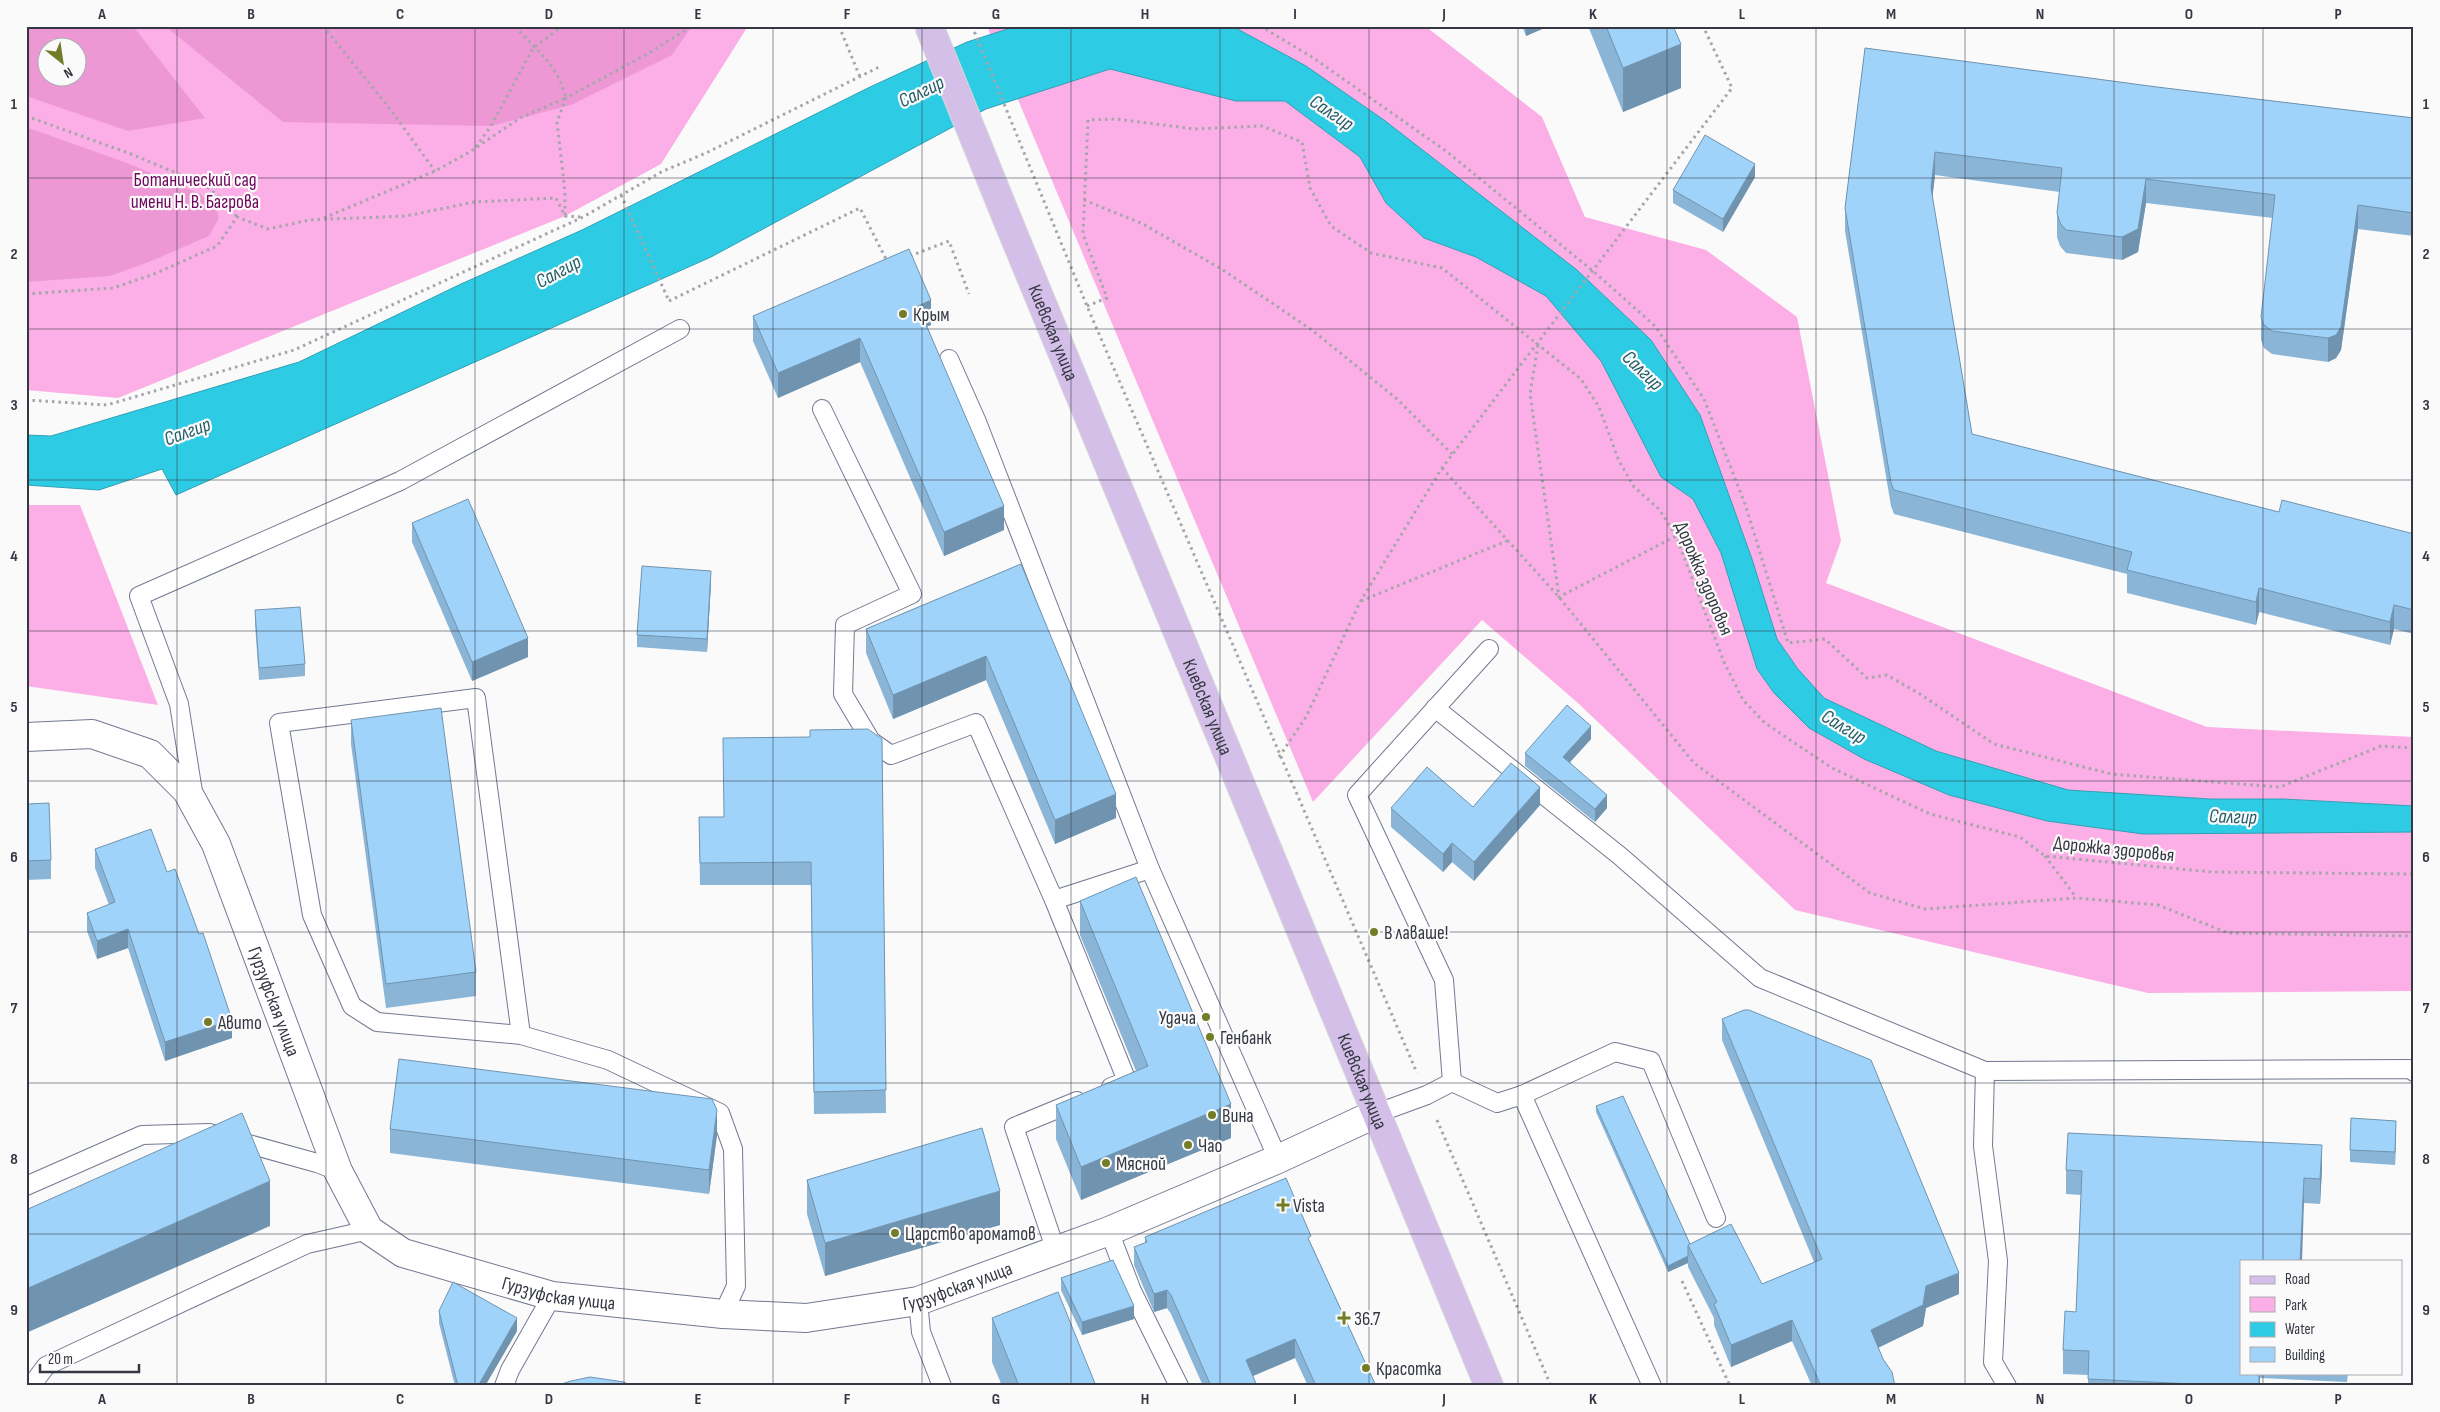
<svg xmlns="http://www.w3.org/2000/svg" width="2440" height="1412" viewBox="0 0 2440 1412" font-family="'Sofia Sans Condensed',sans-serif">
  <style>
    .green { fill: #fcafe6; fill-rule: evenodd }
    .forest { fill: #ed98d5; fill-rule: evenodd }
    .water { fill: #2ecce4; stroke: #30a0b4 }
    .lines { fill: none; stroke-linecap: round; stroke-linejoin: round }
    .lane-casing { stroke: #727991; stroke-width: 20 }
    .secondary-casing { stroke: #727991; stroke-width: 30 }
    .primary-casing { stroke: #d7d7d9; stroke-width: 30 }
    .path { stroke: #a5a6ab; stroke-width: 3; stroke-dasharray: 2.5 4; stroke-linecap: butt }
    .lane { stroke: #fff; stroke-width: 18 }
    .secondary { stroke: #fff; stroke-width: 28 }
    .primary { stroke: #d3bfe8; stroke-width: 28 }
    .primary-bridge-casing { stroke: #d7d7d9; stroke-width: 30; stroke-linecap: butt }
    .primary-bridge { stroke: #d3bfe8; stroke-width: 28 }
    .wall { fill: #8ab5d7 }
    .shaded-wall { fill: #7094af }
    .building { fill: #a0d3fa; stroke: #7094af }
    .grid { fill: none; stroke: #353843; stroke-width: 1; stroke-opacity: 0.55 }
    .poi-dot { fill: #737c27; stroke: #fafafa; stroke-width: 2 }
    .labels { text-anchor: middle; stroke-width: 4.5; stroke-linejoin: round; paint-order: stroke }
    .park-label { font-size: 19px; fill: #6e065b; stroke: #fafafa }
    .poi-label { font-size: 19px; fill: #353843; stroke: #fafafa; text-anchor: start }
    .street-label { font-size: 19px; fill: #353843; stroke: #fafafa }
    .water-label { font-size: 20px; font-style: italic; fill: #235e68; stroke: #fafafa }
    .neatline { fill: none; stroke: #353843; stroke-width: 2 }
    .grid-label { font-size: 16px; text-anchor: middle; font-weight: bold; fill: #353843 }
  </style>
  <rect width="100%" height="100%" fill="#fafafa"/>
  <g class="green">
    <path d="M 26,26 L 748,26 L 661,164 L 565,216 L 118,398 L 26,390 ZM 48,48 L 78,48 L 78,78 L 48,78 Z"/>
    <polygon points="987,26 1425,26 1542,117 1585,217 1706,250 1797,317 1841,541 1826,583 2207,727 2414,737 2414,991 2148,993 1795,910 1579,704 1482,620 1313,802"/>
    <polygon points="26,505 80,505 158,705 26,686"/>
  </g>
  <g class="forest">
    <path d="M 26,26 L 133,26 L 205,118 L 128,131 L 26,96 ZM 48,48 L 78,48 L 78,78 L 48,78 Z"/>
    <polygon points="165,26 692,26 672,55 571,105 491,126 283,122"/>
    <polygon points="26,127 127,163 200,194 216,208 219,218 209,236 149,262 110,276 26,282"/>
  </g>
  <polygon class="water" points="1017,26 1232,26 1306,66 1384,120 1577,270 1651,340 1700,415 1752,559 1777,639 1798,669 1824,698 1936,751 2068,790 2210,799 2283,799 2414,806 2414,832 2143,834 2047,821 1949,795 1864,759 1809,728 1774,693 1757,669 1721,553 1693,499 1661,477 1601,361 1546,296 1476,257 1424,238 1386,203 1360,157 1285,101 1236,101 1110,69 986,109 711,257 176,495 162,469 99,490 26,485 26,435 51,436 299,362 461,284 582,230 868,88 967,42"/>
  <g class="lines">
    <g class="lane-casing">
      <g id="lane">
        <polyline points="949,359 977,422 1150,869 1278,1159"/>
        <polyline points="822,409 912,594 845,625 843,694 871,741 891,755 976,723 1054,900 1127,1081 1111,1087"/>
        <polyline points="1435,708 1620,856 1760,978 1985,1071 2413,1069 2414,1072"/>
        <polyline points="194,798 179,704 139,596 400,481 680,329"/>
        <polyline points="1054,900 1150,869"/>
        <polyline points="521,1035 476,698 279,723 312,915 352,1006 377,1022 521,1035 608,1060 720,1113 733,1149 736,1286 723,1314"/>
        <polyline points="1985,1071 1983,1146 1998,1261 1993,1362 2007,1386"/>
        <polyline points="1452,1082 1444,980 1357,795 1489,649"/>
        <polyline points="1522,1095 1652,1386"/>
        <polyline points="1375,1114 1427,1095 1452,1082 1497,1103 1522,1095 1615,1052 1651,1061 1716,1218"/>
        <polyline points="26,1186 142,1135 209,1133 317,1163 338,1171"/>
        <polyline points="1109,1231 1132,1291 1179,1386"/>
        <polyline points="1056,1251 1014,1127 1077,1101"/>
        <polyline points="918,1301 921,1332 942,1386"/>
        <polyline points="31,1386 46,1366 307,1244 369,1230"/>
        <polyline points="504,1386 510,1370 552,1296"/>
      </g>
    </g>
    <g class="secondary-casing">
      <g id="secondary">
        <path id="s1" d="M 26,737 L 92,734 L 150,754 L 187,791 L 216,844 L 338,1171 L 369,1230 L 403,1253 L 552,1296 L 723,1314 L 806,1318 L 918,1301 L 1109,1231 L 1278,1159 L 1375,1114"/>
      </g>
    </g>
    <g class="primary-casing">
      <g id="primary">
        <path id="s2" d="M 1010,226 L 1489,1386"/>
      </g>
    </g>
    <g class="path">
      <polyline points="323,26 390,109 435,171"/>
      <polyline points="839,26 860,77"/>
      <polyline points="972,26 1087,306 1417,1073"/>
      <polyline points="1260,26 1312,57 1446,151 1593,271 1655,326 1704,399 1745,504 1788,643 1825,639 1867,678 1887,675 1920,694 1994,744 2111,774 2280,787 2381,746 2414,748"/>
      <polyline points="26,116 131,154 205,185 225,202 237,217"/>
      <polyline points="476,147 491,126 533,48 563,26"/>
      <polyline points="621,195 669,301"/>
      <polyline points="1084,200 1143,224 1223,270 1312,330 1397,399 1452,454"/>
      <polyline points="565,215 565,192 557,122 566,98 649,53 692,26"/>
      <path d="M 324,218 L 435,171 L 468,153 L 520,118 L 566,98 C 557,63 537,52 515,26"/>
      <polyline points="910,256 949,241 969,294"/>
      <polyline points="26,294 113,288 154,274 217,246 237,217 268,229 309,220 406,216 474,202 556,198 565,216 581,217"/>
      <polyline points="669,301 860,208 887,261"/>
      <polyline points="1087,306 1107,298 1083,234 1088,120 1116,119 1195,129 1262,126 1302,142 1310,188 1331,226 1371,253 1442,268 1581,379 1599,407 1619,461 1634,487 1659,509 1676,536 1724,662 1743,700 1765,723 1832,768 1930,814 2020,837 2045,856 2212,872 2414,874"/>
      <polyline points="1538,345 1530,394 1559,597 1676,536"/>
      <polyline points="26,400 107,405 294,350 583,217 663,171 706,153 879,67"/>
      <polyline points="1442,468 1559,597 1694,763 1870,893 1925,909 2076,898 2158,905 2228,933 2414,936"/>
      <polyline points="1361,601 1509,540"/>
      <polyline points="1279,757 1306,717 1360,602 1442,468 1732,88 1703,26"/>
      <polyline points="2045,856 2076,897"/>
      <polyline points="1437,1120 1551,1386"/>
      <polyline points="1682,1281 1730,1386"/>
    </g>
    <use href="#lane" class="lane"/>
    <use href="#secondary" class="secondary"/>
    <use href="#primary" class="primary"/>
    <g class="primary-bridge-casing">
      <polyline id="primary-bridge" points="929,26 1010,226"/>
    </g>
    <use href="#primary-bridge" class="primary-bridge"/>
  </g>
  <g class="wall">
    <polygon points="1522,26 1549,26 1526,36"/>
    <polygon points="1588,26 1673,26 1681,88 1623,112"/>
    <polygon points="1865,48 2157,87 2414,118 2414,236 2358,229 2341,350 2336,358 2328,362 2272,354 2264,348 2261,340 2261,317 2273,218 2146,203 2138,252 2122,260 2066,253 2060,246 2057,237 2057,213 2060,192 1935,175 1932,198 1972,434 2279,512 2414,534 2414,634 2394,629 2390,645 2259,612 2256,625 2127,593 2127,574 1894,514 1891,506 1845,231 1845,208"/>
    <polygon points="1755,177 1723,232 1673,203 1673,190"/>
    <polygon points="753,316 931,325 927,326 1004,530 944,556 860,362 778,398 753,341"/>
    <polygon points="412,523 528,657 472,681 412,542"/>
    <polygon points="1021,564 1116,818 1055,844 986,680 893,719 866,653 866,629"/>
    <polygon points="711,583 707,652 637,647 637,635"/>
    <polygon points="255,610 305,664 305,676 259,680 255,623"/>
    <polygon points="351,720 476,972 476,996 386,1008 351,744"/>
    <polygon points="882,739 886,1113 814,1114 811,885 700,885 699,817 723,817"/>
    <polygon points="1591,739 1570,762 1607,808 1595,822 1525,766 1525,753"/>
    <polygon points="26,763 28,804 51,860 51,879 26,880"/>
    <polygon points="1540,805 1474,881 1452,862 1443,872 1391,827 1391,808"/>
    <polygon points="95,849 167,872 232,1038 165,1061 128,948 97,959 87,931 87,913 109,905 95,868"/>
    <polygon points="1080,901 1231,1138 1081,1200 1056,1139 1056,1105 1136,1071 1080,935"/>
    <polygon points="1722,1019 1959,1294 1926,1308 1923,1326 1878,1348 1895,1386 1812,1386 1792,1341 1731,1367 1714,1325 1714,1318 1688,1267 1688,1263 1668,1272 1596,1112 1596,1106 1690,1244 1762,1284 1814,1262 1722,1040"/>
    <polygon points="390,1129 717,1135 709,1194 390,1153"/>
    <polygon points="2396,1134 2395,1165 2350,1162 2350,1150"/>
    <polygon points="2322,1169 2320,1204 2304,1203 2241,1373 2348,1373 2347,1382 2260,1378 2260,1386 2088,1386 2088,1375 2063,1374 2063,1350 2076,1312 2081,1195 2066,1194 2066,1170"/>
    <polygon points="807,1180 1000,1225 825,1276 807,1214"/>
    <polygon points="1145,1237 1311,1244 1376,1386 1308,1386 1295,1358 1253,1376 1257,1386 1203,1386 1171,1314 1167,1308 1154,1312 1134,1265 1134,1247 1145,1243"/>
    <polygon points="1061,1278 1134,1319 1082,1335 1061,1290"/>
    <polygon points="439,1311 517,1331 485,1386 455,1386 439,1323"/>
    <polygon points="992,1318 1096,1386 1002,1386 992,1362"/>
  </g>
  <g class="shaded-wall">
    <polygon points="1526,26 1549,26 1526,36"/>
    <polygon points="1681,44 1681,88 1623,112 1623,68"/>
    <polygon points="1935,152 1935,175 1931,211 1931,188"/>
    <polygon points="1755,164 1755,177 1723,232 1723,219"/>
    <polygon points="2146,179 2146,203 2138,252 2122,260 2122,237"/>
    <polygon points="2358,205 2358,229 2341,350 2336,358 2328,362 2328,338"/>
    <polygon points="931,300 931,325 918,330 918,306"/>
    <polygon points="860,338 860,362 778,398 778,373"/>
    <polygon points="1004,506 1004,530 944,556 944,532"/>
    <polygon points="711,571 711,583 707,652 707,639"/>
    <polygon points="2259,588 2259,612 2256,625 2256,602"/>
    <polygon points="2394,605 2394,629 2390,645 2390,622"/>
    <polygon points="528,638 528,657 472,681 472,662"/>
    <polygon points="986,656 986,680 893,719 893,695"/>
    <polygon points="1591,726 1591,739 1563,770 1563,757"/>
    <polygon points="1540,787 1540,805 1474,881 1474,862"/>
    <polygon points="1116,794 1116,818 1055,844 1055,820"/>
    <polygon points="1607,795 1607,808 1595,822 1595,809"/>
    <polygon points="1452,843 1452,862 1443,872 1443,854"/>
    <polygon points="128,929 128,948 97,959 97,941"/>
    <polygon points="232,1020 232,1038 165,1061 165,1042"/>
    <polygon points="1231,1104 1231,1138 1081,1200 1081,1167"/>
    <polygon points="717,1110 717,1135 709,1194 709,1170"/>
    <polygon points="2396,1121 2396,1134 2395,1165 2395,1152"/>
    <polygon points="2322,1145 2322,1169 2320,1204 2320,1179"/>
    <polygon points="2304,1178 2304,1203 2302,1261 2300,1261"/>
    <polygon points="270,1181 270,1226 26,1333 26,1289"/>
    <polygon points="1000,1191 1000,1225 825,1276 825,1243"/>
    <polygon points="1688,1256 1688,1263 1668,1272 1668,1266"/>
    <polygon points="1959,1273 1959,1294 1926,1308 1923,1326 1871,1351 1871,1330 1926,1286"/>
    <polygon points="1167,1290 1167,1308 1154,1312 1154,1294"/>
    <polygon points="1134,1306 1134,1319 1082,1335 1082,1322"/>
    <polygon points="517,1318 517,1331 485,1386 478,1386"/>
    <polygon points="1792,1320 1792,1341 1731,1367 1731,1345"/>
    <polygon points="1295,1339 1295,1358 1246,1379 1246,1360"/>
    <rect x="2259" y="1373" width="1" height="13"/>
  </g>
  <g class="building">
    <polygon points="1606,26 1673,26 1681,44 1623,68"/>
    <polygon points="1865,48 2157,87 2414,118 2414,213 2358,205 2341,327 2336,335 2328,338 2272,331 2264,325 2261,317 2275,195 2146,179 2138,229 2122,237 2066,230 2060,223 2057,213 2062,168 1935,152 1931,188 1972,434 2279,512 2282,500 2414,534 2414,610 2394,605 2390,622 2259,588 2256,602 2127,570 2132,552 1894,490 1891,483 1845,208"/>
    <polygon points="1705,135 1755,164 1723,219 1673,190"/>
    <polygon points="909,249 931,300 918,306 1004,506 944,532 860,338 778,373 753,316"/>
    <polygon points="468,499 528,638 472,662 412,523"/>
    <polygon points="1021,564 1116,794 1055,820 986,656 893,695 866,629"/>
    <polygon points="642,566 711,571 707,639 637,635"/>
    <polygon points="300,607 305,664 259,668 255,610"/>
    <polygon points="1567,705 1591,726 1563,757 1607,795 1595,809 1525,753"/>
    <polygon points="441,708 476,972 386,984 351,720"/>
    <polygon points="868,729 882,739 886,1090 814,1092 811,862 700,863 699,817 724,817 723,738 810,737 810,730"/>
    <polygon points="27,763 28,804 49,803 51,860 26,861"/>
    <polygon points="1511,763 1540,787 1474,862 1452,843 1443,854 1391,808 1427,767 1473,807"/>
    <polygon points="151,829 167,872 175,869 199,934 203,933 232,1020 165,1042 128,929 97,941 87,913 115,902 95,849"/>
    <polygon points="1136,877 1231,1104 1081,1167 1056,1105 1148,1066 1080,901"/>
    <polygon points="1744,1010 1749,1010 1871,1060 1959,1273 1926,1286 1923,1305 1871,1330 1883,1359 1892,1372 1895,1386 1821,1386 1792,1320 1731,1345 1714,1304 1717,1302 1688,1245 1731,1224 1762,1284 1822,1259 1722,1019"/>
    <polygon points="399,1059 712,1099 717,1110 709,1170 390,1129"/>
    <polygon points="1623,1096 1690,1244 1688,1245 1688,1256 1668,1266 1596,1106"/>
    <polygon points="242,1113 270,1181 26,1289 26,1210"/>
    <polygon points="2351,1118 2396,1121 2395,1152 2350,1150"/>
    <polygon points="982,1128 1000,1191 825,1243 807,1180"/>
    <polygon points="2068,1133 2322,1145 2320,1179 2304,1178 2300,1261 2241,1261 2241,1373 2259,1373 2259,1386 2235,1386 2088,1379 2089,1351 2063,1350 2065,1311 2076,1312 2082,1171 2066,1170"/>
    <polygon points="1286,1178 1311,1236 1308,1238 1376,1386 1316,1386 1295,1339 1246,1360 1257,1386 1211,1386 1171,1295 1167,1290 1154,1294 1134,1247 1147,1242 1145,1237"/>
    <polygon points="1113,1260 1134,1306 1082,1322 1061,1278"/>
    <polygon points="453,1282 517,1318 478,1386 458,1386 439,1311"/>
    <polygon points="1058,1292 1096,1386 1019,1386 992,1318"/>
    <polygon points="590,1377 624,1382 631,1386 555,1386 571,1381"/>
  </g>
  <path class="grid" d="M 177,26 L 177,1386M 326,26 L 326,1386M 475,26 L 475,1386M 624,26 L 624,1386M 773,26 L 773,1386M 922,26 L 922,1386M 1071,26 L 1071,1386M 1220,26 L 1220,1386M 1369,26 L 1369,1386M 1518,26 L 1518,1386M 1667,26 L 1667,1386M 1816,26 L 1816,1386M 1965,26 L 1965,1386M 2114,26 L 2114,1386M 2263,26 L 2263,1261M 26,178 L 2414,178M 26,329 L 2414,329M 26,480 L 2414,480M 26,631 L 2414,631M 26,781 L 2414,781M 26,932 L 2414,932M 26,1083 L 2414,1083M 26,1234 L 2414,1234M 2263,1373 L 2263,1386"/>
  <g class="poi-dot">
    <circle cx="903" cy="314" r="5"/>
    <circle cx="1374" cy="932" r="5"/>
    <circle cx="1206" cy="1017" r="5"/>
    <circle cx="208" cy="1022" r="5"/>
    <circle cx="1210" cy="1037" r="5"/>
    <circle cx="1212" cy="1115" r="5"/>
    <circle cx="1188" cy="1145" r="5"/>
    <circle cx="1106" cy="1163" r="5"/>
    <path d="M1280.5 1197.5h5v5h5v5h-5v5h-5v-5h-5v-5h5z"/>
    <circle cx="895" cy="1233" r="5"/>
    <path d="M1341.5 1310.5h5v5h5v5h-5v5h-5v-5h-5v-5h5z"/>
    <circle cx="1366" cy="1368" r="5"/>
  </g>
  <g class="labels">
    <g class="park-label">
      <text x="195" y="186">Ботанический сад<tspan x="195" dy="22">имени Н. В. Багрова</tspan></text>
    </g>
    <g class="poi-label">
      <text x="913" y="321">Крым</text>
      <text x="1384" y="939">В лаваше!</text>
      <text x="1196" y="1024" text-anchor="end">Удача</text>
      <text x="218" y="1029">Авито</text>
      <text x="1220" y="1044">Генбанк</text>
      <text x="1222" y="1122">Вина</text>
      <text x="1198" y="1152">Чао</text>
      <text x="1116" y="1170">Мясной</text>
      <text x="1293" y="1212">Vista</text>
      <text x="905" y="1240">Царство ароматов</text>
      <text x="1354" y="1325">36.7</text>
      <text x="1376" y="1375">Красотка</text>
    </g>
    <g class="street-label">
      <text dy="7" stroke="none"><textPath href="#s2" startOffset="115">Киевская улица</textPath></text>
      <text transform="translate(1705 578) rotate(67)" y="7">Дорожка здоровья</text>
      <text dy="7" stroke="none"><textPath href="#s2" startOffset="520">Киевская улица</textPath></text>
      <text transform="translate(2114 848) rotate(6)" y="7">Дорожка здоровья</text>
      <text dy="7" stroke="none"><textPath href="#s1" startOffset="408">Гурзуфская улица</textPath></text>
      <text dy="7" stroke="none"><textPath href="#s2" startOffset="925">Киевская улица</textPath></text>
      <text dy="7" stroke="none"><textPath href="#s1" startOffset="1262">Гурзуфская улица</textPath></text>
      <text dy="7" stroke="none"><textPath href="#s1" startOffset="858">Гурзуфская улица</textPath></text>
    </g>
    <g class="water-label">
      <text transform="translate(921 91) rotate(-26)" y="7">Салгир</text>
      <text transform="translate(1332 112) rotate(34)" y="7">Салгир</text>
      <text transform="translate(558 271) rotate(-28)" y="7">Салгир</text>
      <text transform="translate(1643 370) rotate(44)" y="7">Салгир</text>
      <text transform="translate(187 431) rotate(-20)" y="7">Салгир</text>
      <text transform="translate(1844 726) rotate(31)" y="7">Салгир</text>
      <text transform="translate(2233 816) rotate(2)" y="7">Салгир</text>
    </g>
  </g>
  <rect width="2440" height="1412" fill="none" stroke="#fafafa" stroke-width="55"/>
  <rect x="2240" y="1260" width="162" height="115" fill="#fafafa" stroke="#abacb1"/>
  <rect x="2250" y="1276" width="25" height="8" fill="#d3bfe8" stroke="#abacb1"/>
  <text x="2285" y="1284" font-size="15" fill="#353843">Road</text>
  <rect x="2250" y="1297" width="25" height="15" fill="#fcafe6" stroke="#abacb1"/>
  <text x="2285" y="1310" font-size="15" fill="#353843">Park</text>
  <rect x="2250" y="1322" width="25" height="15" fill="#2ecce4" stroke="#abacb1"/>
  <text x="2285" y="1334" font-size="15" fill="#353843">Water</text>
  <rect x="2250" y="1347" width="25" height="15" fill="#a0d3fa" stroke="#abacb1"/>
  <text x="2285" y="1360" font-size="15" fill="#353843">Building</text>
  <g transform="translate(62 62) rotate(150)"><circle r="24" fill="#fafafa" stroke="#abacb1"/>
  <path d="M0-4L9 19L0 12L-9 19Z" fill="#737c27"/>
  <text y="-8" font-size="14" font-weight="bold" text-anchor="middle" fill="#353843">N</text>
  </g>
  <path d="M40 1364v8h99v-8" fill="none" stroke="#353843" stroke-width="2.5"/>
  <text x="48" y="1364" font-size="15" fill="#353843" stroke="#fafafa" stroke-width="4" paint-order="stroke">20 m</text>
  <rect x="28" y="28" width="2384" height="1356" class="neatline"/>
  <g class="grid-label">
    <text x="102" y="19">A</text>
    <text x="251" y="19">B</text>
    <text x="400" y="19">C</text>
    <text x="549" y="19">D</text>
    <text x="698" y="19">E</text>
    <text x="847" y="19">F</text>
    <text x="996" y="19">G</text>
    <text x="1145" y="19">H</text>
    <text x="1295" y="19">I</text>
    <text x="1444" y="19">J</text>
    <text x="1593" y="19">K</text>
    <text x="1742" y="19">L</text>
    <text x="1891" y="19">M</text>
    <text x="2040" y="19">N</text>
    <text x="2189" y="19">O</text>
    <text x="2338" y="19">P</text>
    <text x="14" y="109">1</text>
    <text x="2426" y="109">1</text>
    <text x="14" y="259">2</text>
    <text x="2426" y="259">2</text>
    <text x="14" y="410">3</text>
    <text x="2426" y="410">3</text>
    <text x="14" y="561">4</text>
    <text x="2426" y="561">4</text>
    <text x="14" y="712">5</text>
    <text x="2426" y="712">5</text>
    <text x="14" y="862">6</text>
    <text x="2426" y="862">6</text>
    <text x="14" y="1013">7</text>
    <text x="2426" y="1013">7</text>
    <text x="14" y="1164">8</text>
    <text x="2426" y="1164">8</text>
    <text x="14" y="1315">9</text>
    <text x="2426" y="1315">9</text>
    <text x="102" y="1404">A</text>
    <text x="251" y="1404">B</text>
    <text x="400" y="1404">C</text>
    <text x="549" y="1404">D</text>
    <text x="698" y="1404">E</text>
    <text x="847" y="1404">F</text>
    <text x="996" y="1404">G</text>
    <text x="1145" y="1404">H</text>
    <text x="1295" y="1404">I</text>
    <text x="1444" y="1404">J</text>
    <text x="1593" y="1404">K</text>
    <text x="1742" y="1404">L</text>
    <text x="1891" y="1404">M</text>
    <text x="2040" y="1404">N</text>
    <text x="2189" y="1404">O</text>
    <text x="2338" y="1404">P</text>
  </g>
</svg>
